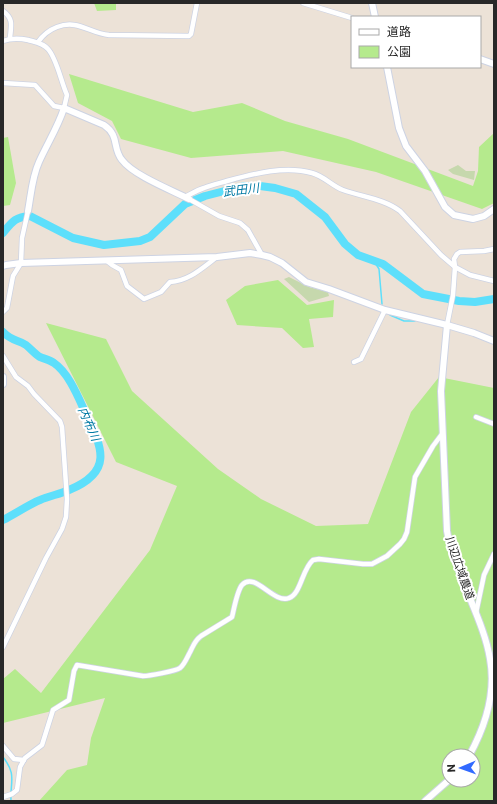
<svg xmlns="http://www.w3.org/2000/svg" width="497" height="804" viewBox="0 0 497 804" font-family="Commissioner,'Noto Sans JP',sans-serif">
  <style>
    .green { fill: #b5ea8d; fill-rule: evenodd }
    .cemetery { fill: #c6d8ad }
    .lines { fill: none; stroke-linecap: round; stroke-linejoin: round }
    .stream { stroke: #5ddffb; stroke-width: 1.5 }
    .river { stroke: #5ddffb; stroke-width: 8 }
    .minor-casing { stroke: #cdd3e3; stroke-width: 6 }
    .tertiary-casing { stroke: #cdd3e3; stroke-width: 8 }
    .minor { stroke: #fff; stroke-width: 4.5 }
    .tertiary { stroke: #fff; stroke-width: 6 }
    .labels { text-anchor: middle; stroke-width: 4; stroke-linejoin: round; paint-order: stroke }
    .street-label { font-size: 11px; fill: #282828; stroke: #fff }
    .water-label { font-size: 12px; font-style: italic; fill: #007aa4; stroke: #fff }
  </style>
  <rect width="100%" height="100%" fill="#ece2d7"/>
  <g class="green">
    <polygon points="94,3 116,3 116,10 97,11"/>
    <polygon points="69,74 193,112 242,103 285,121 348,139 473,186 478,171 479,147 494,133 494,203 482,209 376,172 283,151 191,158 121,139 112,121 78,103"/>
    <polygon points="8,137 16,183 10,205 3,206 3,138"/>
    <polygon points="278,280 307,305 334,300 333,317 309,319 314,347 303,348 282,328 237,325 226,300 245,286"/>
    <path d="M 46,323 L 106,339 L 132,391 L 218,469 L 261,499 L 316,526 L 368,524 L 411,412 L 439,377 L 494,388 L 494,801 L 39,801 L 67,770 L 87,765 L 91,738 L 105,698 L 3,723 L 3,679 L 15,669 L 41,693 L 150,550 L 177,486 L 116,462 ZM 449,756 L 473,756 L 473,780 L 449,780 Z"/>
  </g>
  <g class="cemetery">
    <polygon points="458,165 466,171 475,171 474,180 453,174 448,170"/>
    <polygon points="289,277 309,287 328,292 329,296 309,302 284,279"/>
  </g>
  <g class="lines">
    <g class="stream">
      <polyline points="374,261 379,269 382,304"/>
      <polyline points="390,315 404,321 415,321"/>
      <path d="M 3,757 C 17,775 10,781 11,801"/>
    </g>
    <g class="river">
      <path d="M 3,233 C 12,222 15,217 30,216 L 73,238 L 104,245 L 140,241 L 150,237 L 185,204 L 205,196 L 244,186 L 260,186 L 275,188 L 296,194 L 325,217 L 345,244 L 358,255 L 383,264 L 423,294 L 459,301 L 475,302 L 494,299"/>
      <path d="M 3,332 C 13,342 17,339 26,345 C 31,349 35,354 40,357 C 45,359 50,360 54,363 C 69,373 79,399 86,414 C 103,449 113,472 69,490 C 60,494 49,496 40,500 C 28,505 15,514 3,520"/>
    </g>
    <g class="minor-casing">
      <g id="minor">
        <polyline points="303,3 352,18"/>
        <path d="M 3,11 C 14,19 11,26 10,38"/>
        <path d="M 3,41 C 11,38 19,38 28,40 C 35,42 43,43 48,49 C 57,59 61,82 67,95 L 64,108 L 54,106 L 35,85 L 3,83"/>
        <path d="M 38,42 C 43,35 49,30 57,27 C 78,19 89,33 109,35 L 189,36 L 191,34 L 197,3"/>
        <path d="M 185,197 C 191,194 197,190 204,188 C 211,185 220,183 227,181 C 253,174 285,165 312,173 C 324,176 332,186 343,190 C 363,197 384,199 400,211 L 441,255 L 455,267 L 470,275 L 494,281"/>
        <polyline points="189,199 219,216 240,223 248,230 262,255"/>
        <path d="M 107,261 L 112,265 L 121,270 L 127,286 L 144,299 L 161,292 L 170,282 C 189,281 202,268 217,257"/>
        <polyline points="3,312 7,308 13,276 21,263 22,238 28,211"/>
        <polyline points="447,325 453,295 455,267 454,259 457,254 460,252 484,251 494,249"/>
        <polyline points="3,356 16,377 28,386 34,394 60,421 62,427 67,499 66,517 62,529 46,558 3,647"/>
        <polyline points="354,362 361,359 385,310"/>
        <polyline points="476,417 494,424"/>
        <polyline points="476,613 484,575 494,554"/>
        <polyline points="3,746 14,759 24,760"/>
        <path d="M 3,797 L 12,794 L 17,790 L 20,767 L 25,758 L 42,745 L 53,710 L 69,700 L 74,671 L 77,665 L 143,676 C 149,676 176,671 180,668 C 184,665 187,658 189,654 C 193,647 194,641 201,636 L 232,617 C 234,609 237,591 242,585 C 255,571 273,604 289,598 C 301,594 302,569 313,560 L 319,559 L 363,564 L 372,564 L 387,556 L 400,544 L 404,539 L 407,532 L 415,477 L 433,446 L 442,434"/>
      </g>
    </g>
    <g class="tertiary-casing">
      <g id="tertiary">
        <polyline points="372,3 375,17"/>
        <polyline points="480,59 494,64"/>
        <polyline points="387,67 399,128 406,146 425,171 445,207 454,215 473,219 484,216 494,209"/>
        <path d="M 28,211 C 31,195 32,177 39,162 C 47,144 58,127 64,108 L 104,125 C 120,136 112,148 122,160 C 133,175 171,190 189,199"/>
        <polyline points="3,266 6,265 21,263 217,257 250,253 262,255 270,257 282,263 306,282 329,289 385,310 447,325 474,333 494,341"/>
        <path d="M 447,325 L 441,391 L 447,531 C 450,550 458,568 465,586 C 474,609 486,634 490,659 C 496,692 485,727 469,756"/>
        <polyline points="3,377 3,384"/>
        <polyline points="425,801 449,780"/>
      </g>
    </g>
    <use href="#minor" class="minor"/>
    <use href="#tertiary" class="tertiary"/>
  </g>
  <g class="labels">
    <g class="street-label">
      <text transform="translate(460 568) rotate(71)" y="4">川辺広域農道</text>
    </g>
    <g class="water-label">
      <text transform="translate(241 190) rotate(-7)" y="4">武田川</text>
      <text transform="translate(89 424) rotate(66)" y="4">内布川</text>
    </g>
  </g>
  <rect width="497" height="804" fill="none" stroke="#282828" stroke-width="8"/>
  <rect x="351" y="16" width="130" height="52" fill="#ffffff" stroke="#a9a9a9"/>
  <rect x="359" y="29" width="20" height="6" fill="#ffffff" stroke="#a9a9a9"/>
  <text x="387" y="36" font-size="12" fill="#282828">道路</text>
  <rect x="359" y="46" width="20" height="12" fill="#b5ea8d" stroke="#a9a9a9"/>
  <text x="387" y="56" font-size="12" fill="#282828">公園</text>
  <g transform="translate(461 768) rotate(268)"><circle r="19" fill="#ffffff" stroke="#a9a9a9"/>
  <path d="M0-3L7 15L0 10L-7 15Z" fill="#326aff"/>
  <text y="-6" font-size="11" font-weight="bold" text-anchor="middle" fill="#282828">N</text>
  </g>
</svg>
